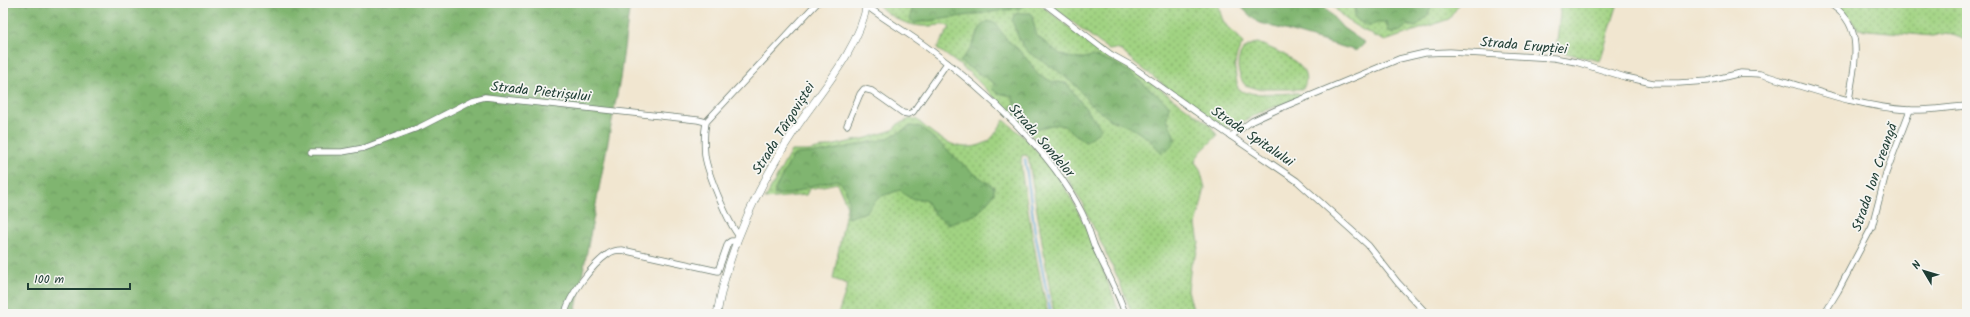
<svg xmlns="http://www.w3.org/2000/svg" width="1970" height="317" viewBox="0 0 1970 317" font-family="Kalam,sans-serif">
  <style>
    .grass { fill: url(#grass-dots); stroke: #60885b }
    .forest { fill: url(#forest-crowns); stroke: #507952 }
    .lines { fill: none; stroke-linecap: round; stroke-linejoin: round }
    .stream { stroke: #5baad5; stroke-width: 2 }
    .street-casing { stroke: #68786b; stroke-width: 7 }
    .secondary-casing { stroke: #68786b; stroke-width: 8 }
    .street { stroke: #fff; stroke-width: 5.5 }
    .secondary { stroke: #fff; stroke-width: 7 }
    .labels { text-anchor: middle; stroke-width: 3.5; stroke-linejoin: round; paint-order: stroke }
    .street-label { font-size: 14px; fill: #1f3d34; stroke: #f6f6f2 }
  </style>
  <defs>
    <pattern id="grass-dots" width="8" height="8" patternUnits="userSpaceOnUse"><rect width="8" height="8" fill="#a1d382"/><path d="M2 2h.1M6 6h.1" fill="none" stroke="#83ac6b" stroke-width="1.8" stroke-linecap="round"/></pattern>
    <pattern id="forest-crowns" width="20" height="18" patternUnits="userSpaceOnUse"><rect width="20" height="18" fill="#80b570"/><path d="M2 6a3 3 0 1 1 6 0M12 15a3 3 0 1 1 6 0" fill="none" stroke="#68945d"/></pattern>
  </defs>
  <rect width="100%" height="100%" fill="#f6f6f2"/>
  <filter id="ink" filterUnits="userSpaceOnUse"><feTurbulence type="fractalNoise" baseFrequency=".025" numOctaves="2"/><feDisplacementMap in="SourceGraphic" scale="8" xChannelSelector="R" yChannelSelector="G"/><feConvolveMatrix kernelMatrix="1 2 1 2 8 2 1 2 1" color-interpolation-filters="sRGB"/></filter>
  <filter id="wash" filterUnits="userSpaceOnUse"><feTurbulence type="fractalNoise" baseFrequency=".012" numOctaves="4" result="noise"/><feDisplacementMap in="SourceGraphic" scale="16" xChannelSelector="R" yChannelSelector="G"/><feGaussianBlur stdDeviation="0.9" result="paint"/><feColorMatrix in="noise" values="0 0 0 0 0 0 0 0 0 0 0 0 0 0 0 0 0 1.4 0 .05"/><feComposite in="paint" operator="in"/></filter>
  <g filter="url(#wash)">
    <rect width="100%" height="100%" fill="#f1e6d0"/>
    <g class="grass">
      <path d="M 876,3 L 1038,3 L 1088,42 L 1129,67 L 1209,124 L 1217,135 C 1211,144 1198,151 1195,162 L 1200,169 L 1205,188 L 1196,225 L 1199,243 L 1196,256 L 1191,264 L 1188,290 L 1194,314 L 1132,314 L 1118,278 L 1082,203 L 1058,162 L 970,73 L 937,48 L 950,27 C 942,23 937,26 929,26 C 908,27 891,18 876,3 Z"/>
      <path d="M 1048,3 L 1219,3 C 1220,11 1221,19 1226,25 C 1231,32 1240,35 1243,44 C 1232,59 1235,72 1238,89 C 1248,97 1284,93 1298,93 L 1302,97 L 1261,112 L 1231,128 L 1224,128 L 1166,87 L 1128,57 L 1122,51 L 1115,49 L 1109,50 L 1105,47 Z"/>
      <path d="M 1335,3 L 1460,3 L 1449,19 L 1385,41 C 1367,32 1347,24 1334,7 Z"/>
      <polygon points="1561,3 1618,3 1600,61 1556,51"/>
      <polygon points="1835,3 1967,3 1967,42 1961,38 1947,33 1932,36 1858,29 1849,16"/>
      <path d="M 1258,43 C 1274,50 1317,64 1303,89 L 1258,89 L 1245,85 C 1233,70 1236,45 1258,43 Z"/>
      <path d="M 910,119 L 916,119 C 934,135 958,156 985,143 C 993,140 999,127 1004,120 C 1031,141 1060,176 1076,207 C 1093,241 1106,278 1120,314 L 1054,314 L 1028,156 L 1022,155 C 1019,167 1024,184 1026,197 C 1032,236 1039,275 1048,314 L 838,314 L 848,284 L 833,279 L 847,206 L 837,183 L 809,189 L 806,195 L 765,199 L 791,151 L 808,151 L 867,138 L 893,130 L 898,124 Z"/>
    </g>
    <g class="forest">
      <polygon points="3,3 630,3 620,79 575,314 3,314"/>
      <polygon points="913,3 1030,3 1020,8 914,23 910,19"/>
      <polygon points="1243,3 1325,3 1325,8 1343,28 1365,43 1357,51 1257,22 1242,8"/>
      <path d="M 1356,3 L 1433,3 L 1428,15 L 1416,27 L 1407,25 C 1401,32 1397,34 1388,31 L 1387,23 L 1377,23 L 1367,27 L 1354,17 Z"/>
      <polygon points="1018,13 1031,13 1037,36 1060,54 1068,57 1080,59 1092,56 1113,62 1129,72 1169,105 1167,118 1176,141 1167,151 1161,152 1149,139 1130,127 1111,120 1089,103 1078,88 1058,71 1027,51 1019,39 1012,21 1014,15"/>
      <path d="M 988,21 L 995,23 L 1007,40 L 1017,48 L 1031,64 L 1038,75 L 1053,82 L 1066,83 L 1101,128 L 1099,132 L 1085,142 C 1063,126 1065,119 1036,130 L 1011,108 L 1014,103 L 1012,96 L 997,93 L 992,89 L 994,83 L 960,62 L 971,48 L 981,26 Z"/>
      <path d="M 911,126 L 921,127 L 972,172 L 994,187 L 994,194 L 977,214 L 949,224 C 937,218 931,210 925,199 C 912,200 909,199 900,190 L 879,197 L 866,212 L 847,218 C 849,205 850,188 837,180 L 810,186 L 792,194 L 774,195 L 776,187 L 787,167 L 792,157 L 797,154 L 823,152 L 886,139 Z"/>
    </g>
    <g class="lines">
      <polyline class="stream" points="1025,159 1035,232 1051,314"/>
    </g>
  </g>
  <g filter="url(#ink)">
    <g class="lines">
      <g class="street-casing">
        <g id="street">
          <path d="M 863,3 C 883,19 907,32 928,48 C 983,89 1052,151 1082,213 C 1087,223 1090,234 1094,245 C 1104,268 1118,290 1125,314"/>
          <polyline points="1044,3 1110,54 1130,65 1213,124 1297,181 1368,245 1398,283 1427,314"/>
          <path d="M 1828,3 C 1867,24 1854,65 1849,100"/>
          <polyline points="847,125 860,94 864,89 872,91 903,113 908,114 913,112 947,63"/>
          <path d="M 1231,136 L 1252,121 L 1276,110 L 1399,59 L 1425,53 L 1450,52 L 1554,58 L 1576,62 L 1625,77 L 1653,83 L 1679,83 L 1708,81 L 1741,73 L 1760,74 C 1809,88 1858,107 1909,110 C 1928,111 1948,107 1967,106"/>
          <polyline points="311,152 342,152 364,148 420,127 473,100 485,97 698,120 706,122"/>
          <path d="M 739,236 C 728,223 708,174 705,156 C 704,145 704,133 706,122 L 817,3"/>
          <path d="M 565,314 C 569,295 592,265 608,254 C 612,251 617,250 622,250 L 718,271 L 728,243 L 731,241 L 737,241"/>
          <polyline points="1824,314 1838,291 1872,227 1886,173 1910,110"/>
        </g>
      </g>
      <g class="secondary-casing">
        <path id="secondary" d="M 717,314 C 728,248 759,184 796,128 C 821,91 860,48 867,3"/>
      </g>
      <use href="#street" class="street"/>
      <use href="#secondary" class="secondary"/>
    </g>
  </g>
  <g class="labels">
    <g class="street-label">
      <text transform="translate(1524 45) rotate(5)" y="5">Strada Erupției</text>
      <text transform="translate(541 91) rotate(6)" y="5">Strada Pietrișului</text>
      <text transform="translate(783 128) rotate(-58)" y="5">Strada Târgoviștei</text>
      <text transform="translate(1253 136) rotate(34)" y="5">Strada Spitalului</text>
      <text transform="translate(1042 140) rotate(49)" y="5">Strada Sondelor</text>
      <text transform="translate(1874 177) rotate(-71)" y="5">Strada Ion Creangă</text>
    </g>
  </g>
  <rect width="1970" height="317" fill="none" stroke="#f6f6f2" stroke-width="16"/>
  <g transform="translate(1924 271) rotate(308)" stroke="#f6f6f2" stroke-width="3" paint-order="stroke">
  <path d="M0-3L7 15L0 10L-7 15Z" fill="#1f3d34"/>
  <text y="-6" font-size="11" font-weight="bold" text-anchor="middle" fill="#1f3d34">N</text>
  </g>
  <path d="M28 283v6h102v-6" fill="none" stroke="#1f3d34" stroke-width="2"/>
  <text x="34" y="283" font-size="12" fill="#1f3d34" stroke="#f6f6f2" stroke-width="3" paint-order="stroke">100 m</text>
</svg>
